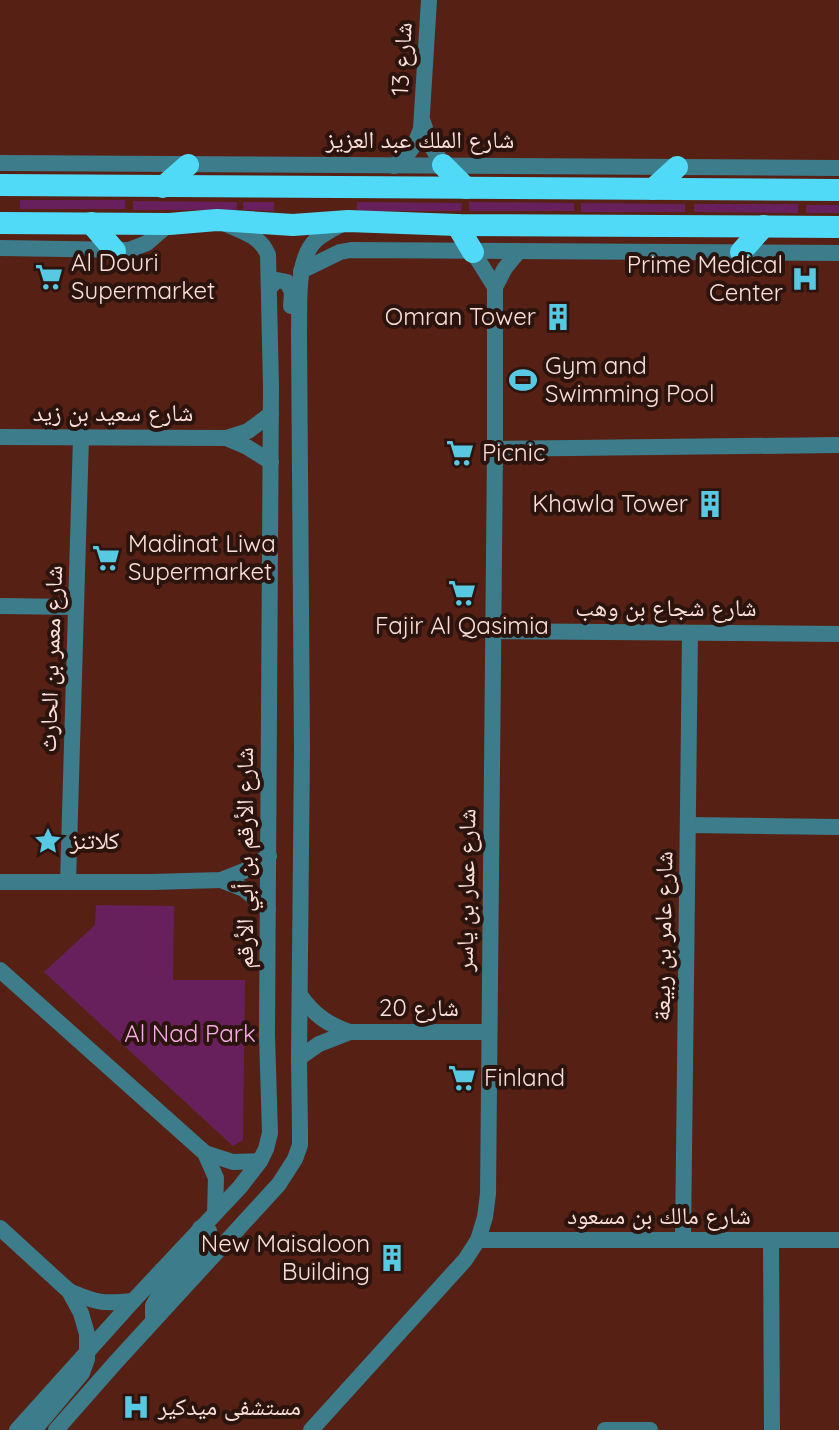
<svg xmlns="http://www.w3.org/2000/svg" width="839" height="1430" viewBox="0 0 839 1430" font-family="Quicksand,'Noto Naskh Arabic',sans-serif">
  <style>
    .green { fill: #68205c }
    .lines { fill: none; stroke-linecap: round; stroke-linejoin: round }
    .minor { stroke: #3c7c8b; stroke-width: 16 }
    .highway { stroke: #51daf8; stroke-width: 22 }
    .labels { text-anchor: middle; stroke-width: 8; stroke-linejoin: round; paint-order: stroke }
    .street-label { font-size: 24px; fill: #fbdfd8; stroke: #2c140e }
    .poi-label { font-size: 24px; fill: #fbdfd8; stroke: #2c140e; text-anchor: start }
    .park-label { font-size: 24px; fill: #f6ade5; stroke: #2c140e }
  </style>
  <rect width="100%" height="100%" fill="#562114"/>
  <g class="green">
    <rect x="20" y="200" width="105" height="9"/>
    <polygon points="133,201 237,202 237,210 133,210"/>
    <polygon points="243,202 274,202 274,211 243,210"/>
    <polygon points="357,202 462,203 461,211 357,211"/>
    <polygon points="469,202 574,203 574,211 469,211"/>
    <polygon points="581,203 685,204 685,212 581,212"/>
    <polygon points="694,204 798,204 798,213 694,212"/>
    <rect x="806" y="205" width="33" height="8"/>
    <polygon points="96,905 174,906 173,980 245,980 243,1140 233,1146 44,972 95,925"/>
  </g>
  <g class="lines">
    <g class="minor">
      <polyline points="423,122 430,144 443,165"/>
      <polyline points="0,163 839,168"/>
      <path d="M 394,166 C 408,156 416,145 421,129 L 429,0"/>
      <polyline points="0,248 129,250 147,243 169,224"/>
      <polyline points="473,252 495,287"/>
      <polyline points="301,271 340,252 351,250 839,253"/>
      <polyline points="269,288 277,280 287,282 292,292 291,306"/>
      <polyline points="0,437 226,438 248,431 271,414"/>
      <polyline points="226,438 247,447 271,462"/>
      <polyline points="495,449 839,445"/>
      <polyline points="0,606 76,607"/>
      <polyline points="493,631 839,634"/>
      <polyline points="688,825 839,827"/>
      <polyline points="221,880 244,889 268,909"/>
      <polyline points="0,882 152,882 221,880 244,871 269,856"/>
      <polyline points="68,882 81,437"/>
      <polyline points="0,970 205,1153 233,1162 260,1161"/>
      <path d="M 300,995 C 313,1014 328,1025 350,1032"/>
      <polyline points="299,1058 319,1044 350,1032 488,1032"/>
      <polyline points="205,1153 216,1178 215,1213"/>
      <polyline points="0,1228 69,1291 81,1313 87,1334 87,1359 82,1373 34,1430"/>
      <polyline points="478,1240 839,1240"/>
      <polyline points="683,1240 690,633"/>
      <polyline points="771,1240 772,1430"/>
      <path d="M 69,1291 C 97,1303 103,1304 133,1301"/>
      <polyline points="153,1321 153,1306 158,1297 210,1238 209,1231 203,1227 200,1228"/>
      <path d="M 17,1430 L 133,1301 L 240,1187 L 260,1161 L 266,1149 L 270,1133 L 267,1035 L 271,387 L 268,255 C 261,236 243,232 226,224"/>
      <path d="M 56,1430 L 115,1363 L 279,1184 L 295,1159 L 300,1145 L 300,1131 L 299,1058 L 302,748 L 299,333 C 300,307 295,259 316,240 C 324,233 334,228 344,223"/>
      <polyline points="311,1430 465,1260 478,1240 485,1217 488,1194 495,449 495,287 505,268 519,251"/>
      <polyline points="605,1430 650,1430"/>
    </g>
    <g class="highway">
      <polyline points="443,165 466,188"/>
      <polyline points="0,185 839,190"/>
      <polyline points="163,187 188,165"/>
      <polyline points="653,189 677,167"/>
      <polyline points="0,223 169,224 217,220 293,225 348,221 457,225 839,227"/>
      <polyline points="91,223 115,251"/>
      <polyline points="457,225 473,252"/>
      <polyline points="741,252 764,226"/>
    </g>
  </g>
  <defs>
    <g id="supermarket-bare" transform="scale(2.16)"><path d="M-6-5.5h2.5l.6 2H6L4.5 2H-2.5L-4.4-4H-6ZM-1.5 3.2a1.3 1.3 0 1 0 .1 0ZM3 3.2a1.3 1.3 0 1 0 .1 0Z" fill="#57c9e3" stroke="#2c140e" stroke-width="2.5" paint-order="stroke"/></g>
    <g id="hospital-bare" transform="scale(2.16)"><path d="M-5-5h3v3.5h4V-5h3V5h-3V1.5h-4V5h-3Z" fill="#57c9e3" stroke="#2c140e" stroke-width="2.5" paint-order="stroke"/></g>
    <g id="building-bare" transform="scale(2.16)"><path d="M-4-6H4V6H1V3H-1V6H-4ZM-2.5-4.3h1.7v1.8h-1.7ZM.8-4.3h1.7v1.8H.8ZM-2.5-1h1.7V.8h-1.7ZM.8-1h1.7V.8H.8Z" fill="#57c9e3" stroke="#2c140e" stroke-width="2.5" paint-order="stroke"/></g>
    <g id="stadium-bare" transform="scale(2.16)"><path d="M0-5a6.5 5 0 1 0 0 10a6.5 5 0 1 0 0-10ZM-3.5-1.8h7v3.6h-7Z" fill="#57c9e3" stroke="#2c140e" stroke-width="2.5" paint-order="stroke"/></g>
    <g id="sight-bare" transform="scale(2.16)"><path d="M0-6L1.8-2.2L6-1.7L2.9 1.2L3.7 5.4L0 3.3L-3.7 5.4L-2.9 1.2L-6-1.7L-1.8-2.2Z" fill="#57c9e3" stroke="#2c140e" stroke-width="2.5" paint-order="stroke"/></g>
  </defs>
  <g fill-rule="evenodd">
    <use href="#supermarket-bare" x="49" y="277"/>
    <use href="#hospital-bare" x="805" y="279"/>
    <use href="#building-bare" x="558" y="317"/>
    <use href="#stadium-bare" x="523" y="380"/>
    <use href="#supermarket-bare" x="460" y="453"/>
    <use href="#building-bare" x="710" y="504"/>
    <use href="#supermarket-bare" x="106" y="558"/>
    <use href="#supermarket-bare" x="462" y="593"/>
    <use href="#sight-bare" x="48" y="841"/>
    <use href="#supermarket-bare" x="462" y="1078"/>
    <use href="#building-bare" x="392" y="1258"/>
    <use href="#hospital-bare" x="136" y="1407"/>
  </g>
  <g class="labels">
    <g class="street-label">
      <text transform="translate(402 59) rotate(-87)" y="8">شارع 13</text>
      <text x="420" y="148">شارع الملك عبد العزيز</text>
      <text x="113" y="421">شارع سعيد بن زيد</text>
      <text x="666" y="616">شارع شجاع بن وهب</text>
      <text transform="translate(51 659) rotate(-88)" y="8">شارع معمر بن الحارث</text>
      <text transform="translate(245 858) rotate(-90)" y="8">شارع الأرقم بن أبي الأرقم</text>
      <text transform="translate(466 890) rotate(-89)" y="8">شارع عمار بن ياسر</text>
      <text transform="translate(663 936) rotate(-89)" y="8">شارع عامر بن ربيعة</text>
      <text x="419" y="1016">شارع 20</text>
      <text x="659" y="1224">شارع مالك بن مسعود</text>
    </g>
    <g class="poi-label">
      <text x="71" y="271">Al Douri<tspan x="71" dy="28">Supermarket</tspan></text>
      <text x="783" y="273" text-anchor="end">Prime Medical<tspan x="783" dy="28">Center</tspan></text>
      <text x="536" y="325" text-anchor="end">Omran Tower</text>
      <text x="545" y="374">Gym and<tspan x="545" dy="28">Swimming Pool</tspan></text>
      <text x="482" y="461">Picnic</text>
      <text x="688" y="512" text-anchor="end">Khawla Tower</text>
      <text x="128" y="552">Madinat Liwa<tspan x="128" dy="28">Supermarket</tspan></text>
      <text x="462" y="634" text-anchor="middle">Fajir Al Qasimia</text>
      <text x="70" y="849">كلاتنز</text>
      <text x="484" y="1086">Finland</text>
      <text x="370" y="1252" text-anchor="end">New Maisaloon<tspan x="370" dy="28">Building</tspan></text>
      <text x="158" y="1415">مستشفى ميدكير</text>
    </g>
    <g class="park-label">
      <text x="190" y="1042">Al Nad Park</text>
    </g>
  </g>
</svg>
